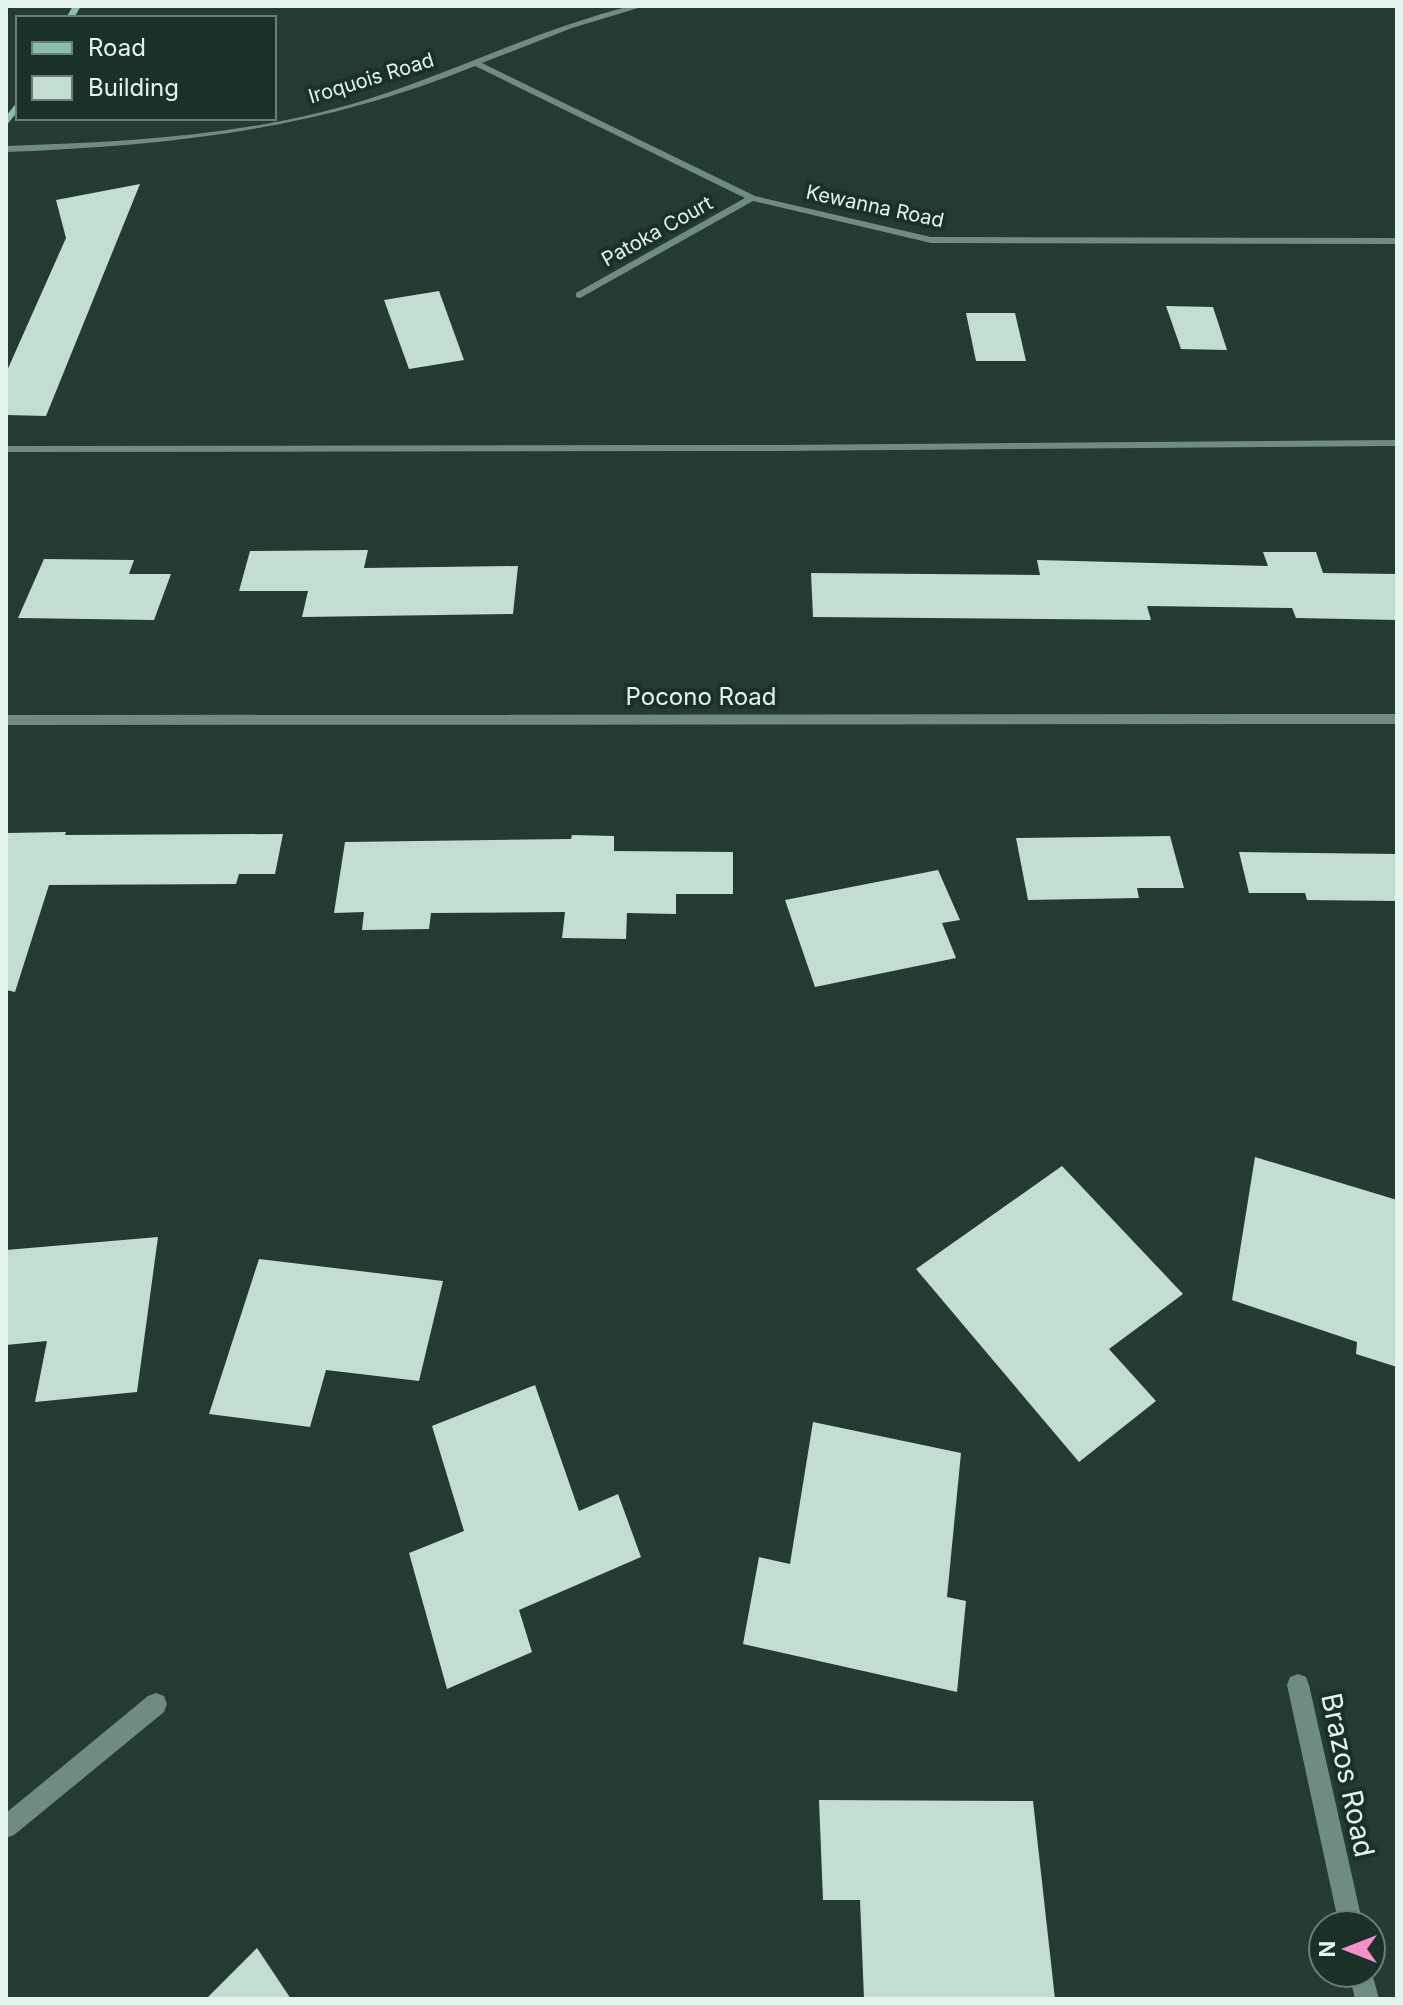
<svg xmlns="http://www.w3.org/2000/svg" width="1403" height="2005" viewBox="0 0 1403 2005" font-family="Inter,sans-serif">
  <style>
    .building { fill: #c1ded1 }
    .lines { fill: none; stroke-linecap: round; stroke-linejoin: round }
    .lane { fill: #6e8d80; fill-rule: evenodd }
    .street { fill: #6e8d80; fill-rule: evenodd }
    .secondary { fill: #8cbfaa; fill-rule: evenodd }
    .labels { text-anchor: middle; stroke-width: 8; stroke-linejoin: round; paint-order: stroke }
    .far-street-label { font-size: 20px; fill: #e5f4ed; stroke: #193128 }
    .street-label { font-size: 24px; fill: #e5f4ed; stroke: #193128 }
    .near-street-label { font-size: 28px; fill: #e5f4ed; stroke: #193128 }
  </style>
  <rect width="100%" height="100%" fill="#233b32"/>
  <g class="building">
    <polygon points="140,184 46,416 6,415 6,373 66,238 56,200"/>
    <polygon points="439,291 464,360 409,369 384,300"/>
    <polygon points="1166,306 1213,307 1227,350 1181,349"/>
    <polygon points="966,313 1015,313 1026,361 976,361"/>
    <polygon points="368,550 364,568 518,566 513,614 302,617 308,591 239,591 250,551"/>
    <polygon points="1263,552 1316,552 1323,573 1397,574 1397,620 1296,618 1292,608 1147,606 1151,620 813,617 811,573 1040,575 1037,560 1268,566"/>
    <polygon points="44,559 134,560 129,574 171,574 154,620 18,618"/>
    <polygon points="66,832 65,835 283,834 275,874 239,874 236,884 49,885 15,992 6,990 6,833"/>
    <polygon points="572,835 614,836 614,851 733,852 733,894 676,894 676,914 627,913 626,939 562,938 565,912 431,913 429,929 362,930 364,912 334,913 345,842 571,839"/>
    <polygon points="1170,836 1184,888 1137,888 1139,898 1028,900 1016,838"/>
    <polygon points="1239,852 1397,854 1397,901 1307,900 1305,893 1249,893"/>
    <polygon points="938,870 960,920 942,923 956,958 815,987 785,900"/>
    <polygon points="1255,1157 1397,1200 1397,1367 1356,1354 1357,1342 1232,1300"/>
    <polygon points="1062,1166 1183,1294 1109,1349 1156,1401 1079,1462 916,1269"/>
    <polygon points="158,1237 137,1392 35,1402 47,1341 6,1345 6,1250"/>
    <polygon points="259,1259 443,1281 419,1381 326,1370 310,1427 209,1414"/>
    <polygon points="535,1385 579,1511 618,1494 641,1557 519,1610 532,1652 447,1689 409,1553 464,1531 432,1426"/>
    <polygon points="813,1422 961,1453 947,1597 966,1601 957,1692 743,1644 759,1557 790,1564"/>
    <polygon points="819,1800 1033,1801 1055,1999 864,1999 860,1900 823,1900"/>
    <polygon points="257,1948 291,1999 206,1999"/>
  </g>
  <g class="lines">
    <polygon class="lane" points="1397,440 1397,446 776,451 6,452 6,446 776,445"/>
    <g class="street">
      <path d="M 631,6 L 645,6 L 572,28 L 482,63 L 755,196 L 931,237 L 1397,238 L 1397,244 L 931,243 L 753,201 L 580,298 L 576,297 L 576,293 L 745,198 L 475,66 C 317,130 174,145 6,152 L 6,146 C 125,142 247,136 362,101 C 453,73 538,29 631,6 Z"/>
      <polygon points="1397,714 1397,724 6,725 6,715"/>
      <polygon points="1298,1674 1306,1677 1309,1685 1363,1925 1339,1925 1287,1685 1290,1677"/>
      <polygon points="156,1693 164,1696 167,1704 164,1712 14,1835 6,1838 6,1813 148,1696"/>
      <polygon points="1371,1969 1379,1999 1355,1999 1349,1973 1371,1973"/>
    </g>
    <g class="secondary">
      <polygon points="73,6 81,6 74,18 66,18"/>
      <polygon points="18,101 18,111 6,126 6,116"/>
    </g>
  </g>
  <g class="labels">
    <g class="far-street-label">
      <text transform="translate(371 78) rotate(-17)" y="7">Iroquois Road</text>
      <text transform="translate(875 206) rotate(12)" y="7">Kewanna Road</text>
      <text transform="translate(657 231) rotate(-29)" y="7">Patoka Court</text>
    </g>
    <g class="street-label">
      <text x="701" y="705">Pocono Road</text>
    </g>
    <g class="near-street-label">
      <text transform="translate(1348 1775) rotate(78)" y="10">Brazos Road</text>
    </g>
  </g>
  <rect width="1403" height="2005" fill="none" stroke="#e5f4ed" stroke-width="16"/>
  <rect x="16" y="16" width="260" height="104" fill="#193128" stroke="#6b7f77" stroke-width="2"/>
  <rect x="32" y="42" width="40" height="12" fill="#8cbfaa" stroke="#6b7f77" stroke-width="2"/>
  <text x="88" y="56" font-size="24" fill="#e5f4ed">Road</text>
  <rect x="32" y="76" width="40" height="24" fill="#c1ded1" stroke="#6b7f77" stroke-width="2"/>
  <text x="88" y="96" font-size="24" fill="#e5f4ed">Building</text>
  <g transform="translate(1347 1949) rotate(270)"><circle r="38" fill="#193128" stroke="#6b7f77" stroke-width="2"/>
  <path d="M0-6L14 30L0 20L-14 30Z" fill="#f98fc8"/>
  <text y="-12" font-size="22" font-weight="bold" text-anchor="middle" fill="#e5f4ed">N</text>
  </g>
</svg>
